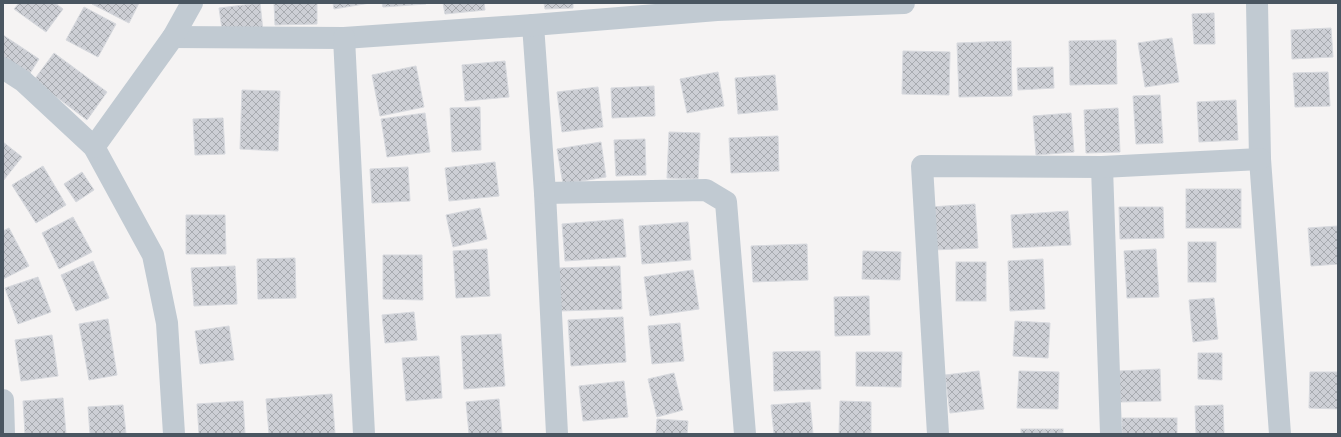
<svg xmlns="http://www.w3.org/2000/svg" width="1341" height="437" viewBox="0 0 1341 437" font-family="'Public Sans',sans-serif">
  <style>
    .building { fill: url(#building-cross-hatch); stroke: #d7d9de }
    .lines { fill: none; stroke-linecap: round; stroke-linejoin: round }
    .street { stroke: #c1cad2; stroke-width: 22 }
  </style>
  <defs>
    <pattern id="building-cross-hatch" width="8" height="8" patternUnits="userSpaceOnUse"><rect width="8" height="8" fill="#cdcfd5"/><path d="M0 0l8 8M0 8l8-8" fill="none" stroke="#a8abb0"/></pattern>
  </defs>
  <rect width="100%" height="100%" fill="#f5f3f3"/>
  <g class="building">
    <polygon points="19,3 55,3 63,9 46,32 14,9"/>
    <polygon points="93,3 139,3 129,23 92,4"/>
    <polygon points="260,3 263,31 223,36 219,8"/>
    <polygon points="274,3 317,3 317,24 275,25"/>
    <polygon points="333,3 370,3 334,9"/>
    <polygon points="382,3 425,3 426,4 383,7"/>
    <polygon points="443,3 484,3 485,10 445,14"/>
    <polygon points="544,3 573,3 573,8 545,9"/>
    <polygon points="84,7 116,24 98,57 66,40"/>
    <polygon points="1214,13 1215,44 1194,44 1192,14"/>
    <polygon points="1331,28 1333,57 1292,59 1291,30"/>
    <polygon points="3,35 39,59 27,78 3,63"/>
    <polygon points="1172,38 1179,82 1145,87 1138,43"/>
    <polygon points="1116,40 1117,84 1070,85 1069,41"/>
    <polygon points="1011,41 1012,96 959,97 957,43"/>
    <polygon points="903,51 950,52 949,95 902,94"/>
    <polygon points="54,53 107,92 87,120 34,80"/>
    <polygon points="505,61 509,97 465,101 462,65"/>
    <polygon points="416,66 424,107 380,116 372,75"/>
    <polygon points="1053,67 1054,88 1018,90 1017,68"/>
    <polygon points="718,72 724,106 687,113 680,79"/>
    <polygon points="1328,72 1330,106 1295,107 1293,73"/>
    <polygon points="775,75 778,110 738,114 735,78"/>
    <polygon points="654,86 655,116 612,118 611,88"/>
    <polygon points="598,87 603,127 562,132 557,92"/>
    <polygon points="242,90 280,91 278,151 240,149"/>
    <polygon points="1160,95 1163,143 1136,144 1133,96"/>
    <polygon points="1236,100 1238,140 1199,142 1197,102"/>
    <polygon points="480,107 481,150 452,152 450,108"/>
    <polygon points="1118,108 1120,152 1086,153 1084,110"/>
    <polygon points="425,113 430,152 387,157 381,119"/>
    <polygon points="1071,113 1074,152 1036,155 1033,116"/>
    <polygon points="223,118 225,154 195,155 193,119"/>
    <polygon points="669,132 700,133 698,179 667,178"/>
    <polygon points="778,136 779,171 731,173 729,138"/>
    <polygon points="645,139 646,175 616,176 614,140"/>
    <polygon points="3,142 22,157 3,181"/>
    <polygon points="601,142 606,177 563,184 557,149"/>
    <polygon points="495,162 499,196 449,201 445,168"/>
    <polygon points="43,166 66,205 36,223 12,185"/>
    <polygon points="408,167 410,201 372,203 370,169"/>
    <polygon points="82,172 94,190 76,202 64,184"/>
    <rect x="1186" y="189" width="55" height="39"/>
    <polygon points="975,204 978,248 933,250 931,207"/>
    <polygon points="1119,207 1163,207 1164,238 1120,239"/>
    <polygon points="480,208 487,239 453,247 446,215"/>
    <polygon points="1068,211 1071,245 1013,248 1011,215"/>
    <polygon points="186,215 225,215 226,254 186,254"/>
    <polygon points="73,217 92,252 59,269 42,233"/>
    <polygon points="623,219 626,257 565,261 562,224"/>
    <polygon points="688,222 691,260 642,264 639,226"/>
    <polygon points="1338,226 1338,264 1311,266 1308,228"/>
    <polygon points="9,228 29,266 3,279 3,231"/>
    <rect x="1188" y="242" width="28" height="40"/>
    <polygon points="807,244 808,280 753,282 751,246"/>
    <polygon points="487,249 490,296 456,298 453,251"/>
    <polygon points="1156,249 1159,297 1127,298 1124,251"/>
    <polygon points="863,251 901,252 900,280 862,279"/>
    <polygon points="383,255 422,255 423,300 383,299"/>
    <polygon points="295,258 296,298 258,299 257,259"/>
    <polygon points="1043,259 1045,309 1010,311 1008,261"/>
    <polygon points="93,261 109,298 76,311 61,275"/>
    <rect x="956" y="262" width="30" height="39"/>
    <polygon points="235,266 237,304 194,306 191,268"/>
    <polygon points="620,266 622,309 560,311 559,268"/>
    <polygon points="693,270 699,309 650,316 644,277"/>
    <polygon points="38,277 51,312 18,324 5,288"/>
    <polygon points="869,296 870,335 835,336 834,297"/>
    <polygon points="1214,298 1218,339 1193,342 1189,300"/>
    <polygon points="414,312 417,340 385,343 382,315"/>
    <polygon points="623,317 626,362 571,366 568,320"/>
    <polygon points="108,319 117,375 89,380 79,324"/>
    <polygon points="1015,321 1050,323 1048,358 1013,356"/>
    <polygon points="680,323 684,361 652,364 648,326"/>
    <polygon points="229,326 234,360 200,364 195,331"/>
    <polygon points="501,334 505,386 464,389 461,336"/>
    <polygon points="52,335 58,376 21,381 15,340"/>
    <polygon points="820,351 821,389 774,391 773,352"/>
    <polygon points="856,352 902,352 901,387 856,386"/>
    <polygon points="1198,353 1222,353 1222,380 1198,379"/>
    <polygon points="439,356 442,398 406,401 402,358"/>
    <polygon points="1160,369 1161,401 1120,402 1119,371"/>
    <polygon points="979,371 984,409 950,413 945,375"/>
    <polygon points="1019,371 1059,372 1058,409 1017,408"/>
    <polygon points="1310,372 1338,372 1338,409 1309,408"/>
    <polygon points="674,373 683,410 657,417 648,379"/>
    <polygon points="624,381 628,417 583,421 579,386"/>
    <polygon points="332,394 335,434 269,434 266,399"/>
    <polygon points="63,398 66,434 25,434 23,401"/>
    <polygon points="499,399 502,433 469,434 466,402"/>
    <polygon points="243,401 245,434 199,434 197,404"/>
    <polygon points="840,401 871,402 871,434 839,434"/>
    <polygon points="810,402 813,434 774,434 771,405"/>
    <polygon points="123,405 126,434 90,434 88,407"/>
    <polygon points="1223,405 1224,434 1196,434 1195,406"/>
    <rect x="1122" y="418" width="55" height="16"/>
    <polygon points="657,419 688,421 687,434 656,434"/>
    <rect x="1021" y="429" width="42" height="5"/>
  </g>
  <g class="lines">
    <g class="street">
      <polyline points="1257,3 1260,159 1280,434"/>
      <polyline points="533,25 545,193 557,434"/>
      <polyline points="173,37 344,38 533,25 717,10 904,3"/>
      <polyline points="344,38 364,434"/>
      <polyline points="3,68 23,81 94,147 153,255 167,323 174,434"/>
      <polyline points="94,147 173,37 192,3"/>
      <polyline points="1102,167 1111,434"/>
      <polyline points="545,193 706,190 726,202 745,434"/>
      <polyline points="3,400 4,434"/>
      <polyline points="938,434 922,166 1102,167 1260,159"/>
    </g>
  </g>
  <rect width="1341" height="437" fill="none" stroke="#4a5661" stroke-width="8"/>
</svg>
